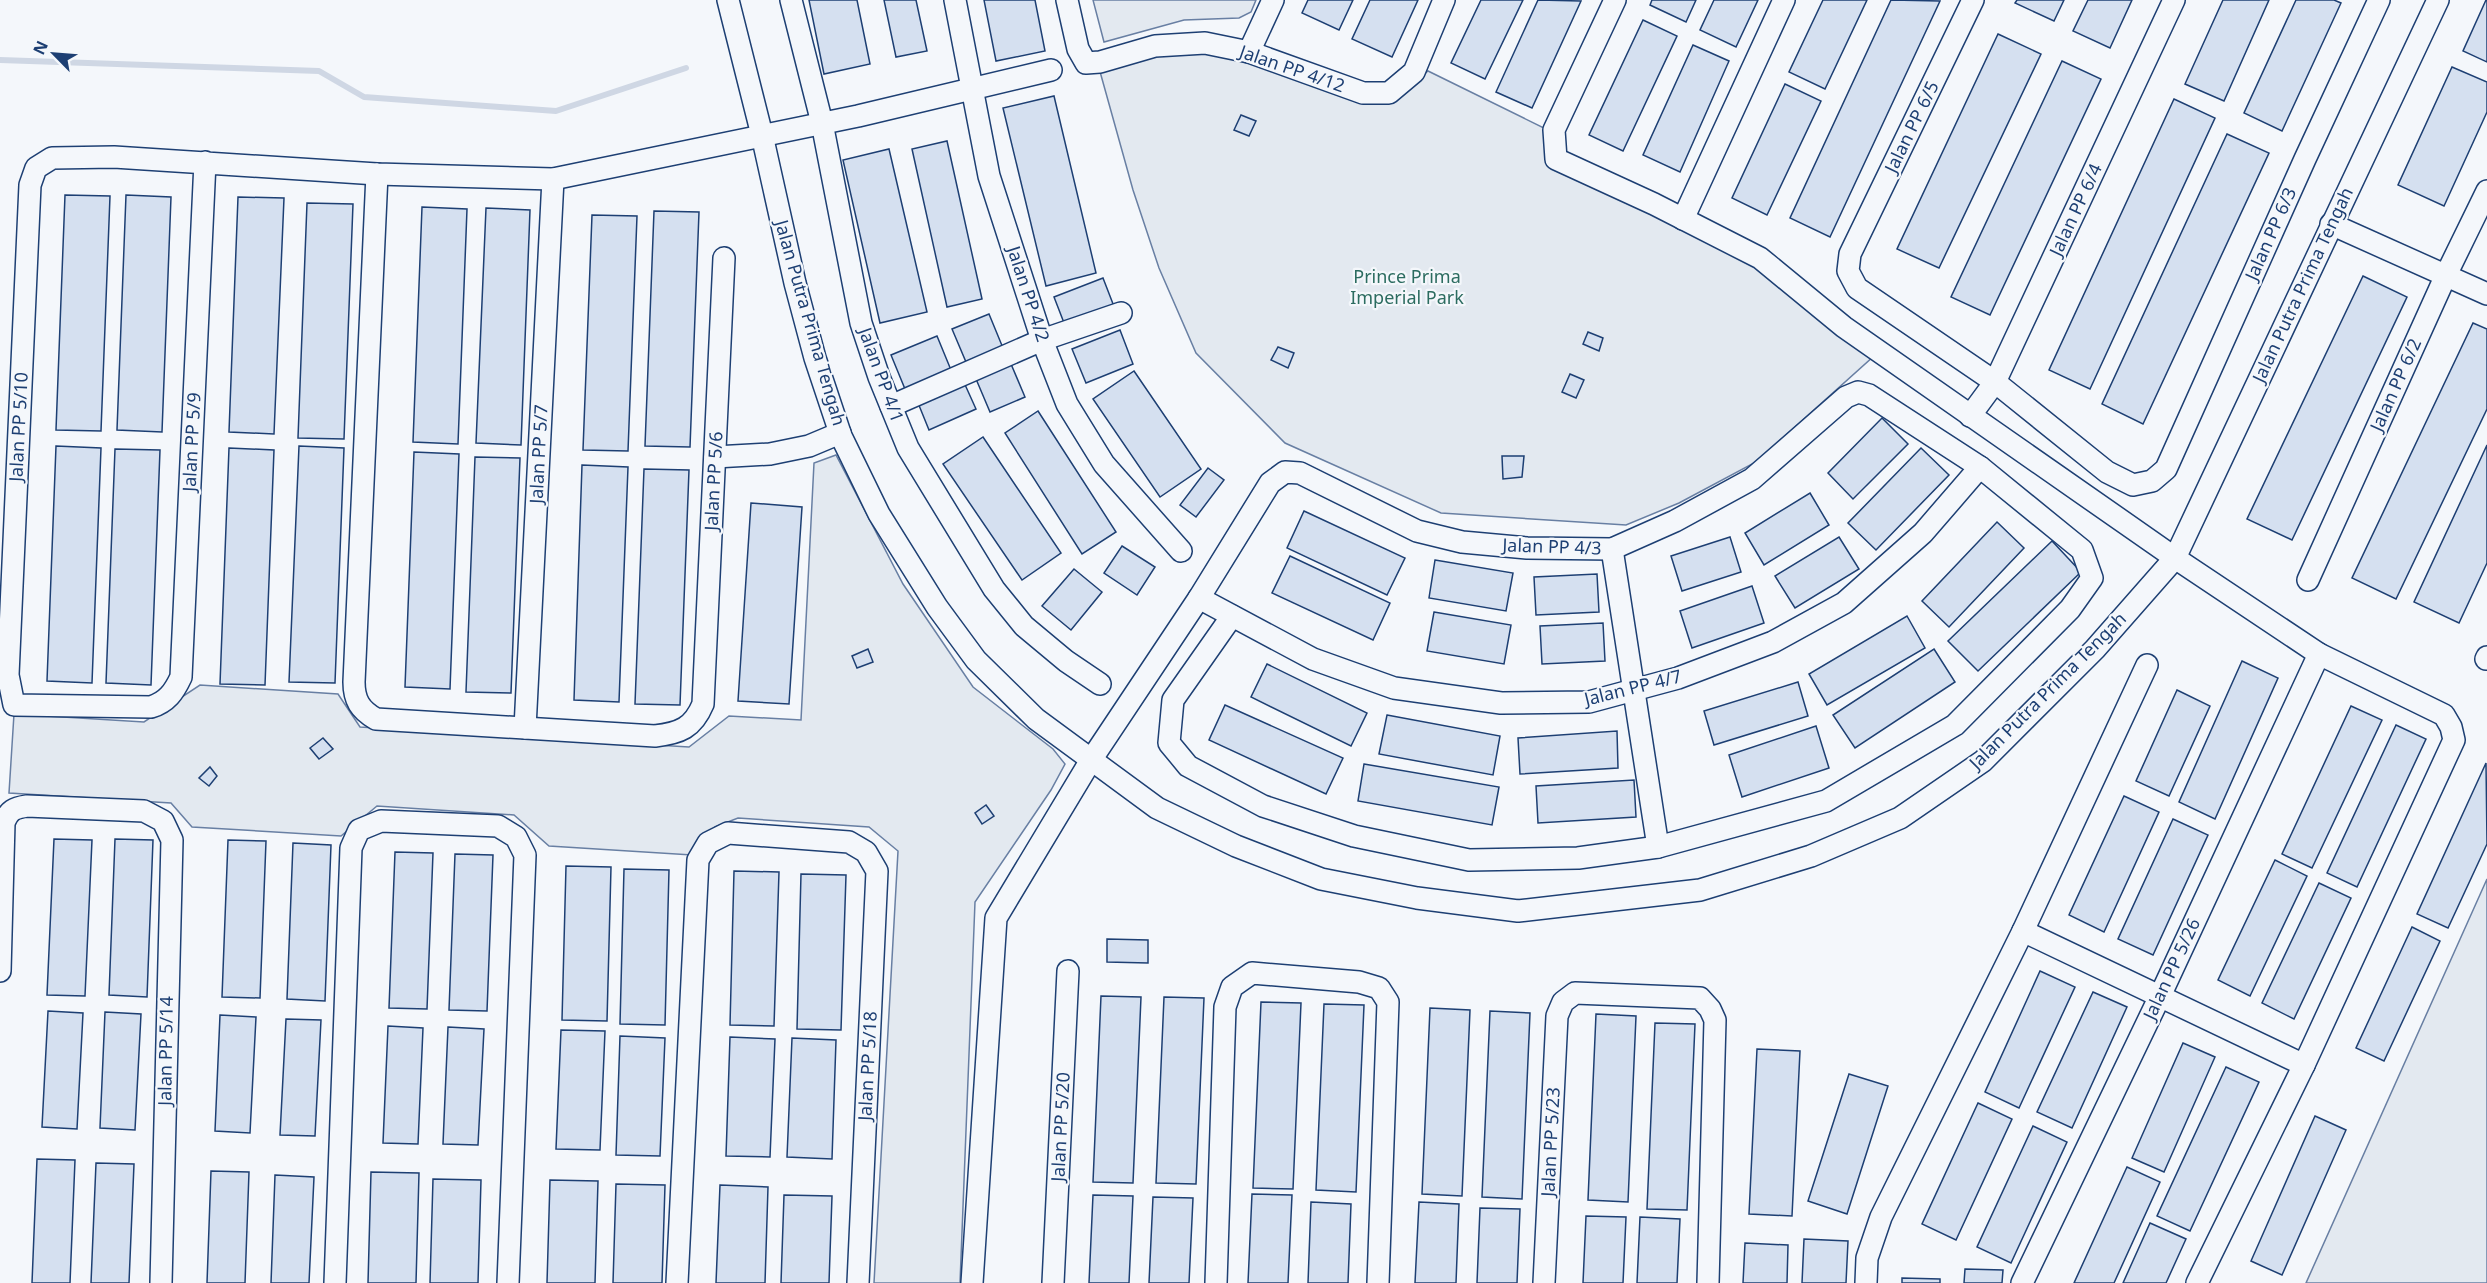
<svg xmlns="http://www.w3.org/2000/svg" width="2487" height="1283" viewBox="0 0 2487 1283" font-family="'Noto Sans',sans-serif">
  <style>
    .green { fill: #e3e9f0; stroke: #687fa3; stroke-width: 1.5 }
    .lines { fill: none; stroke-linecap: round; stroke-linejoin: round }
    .stream { stroke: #cfd7e4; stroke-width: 6 }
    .building { fill: #d5e0f0; stroke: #1d3f73; stroke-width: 1.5 }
    .minor-casing { stroke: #1d3f73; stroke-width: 24 }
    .minor { stroke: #f4f7fb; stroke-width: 21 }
    .labels { text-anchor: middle; stroke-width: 4.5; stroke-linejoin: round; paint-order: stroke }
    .street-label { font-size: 18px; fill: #1d3f73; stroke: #f4f7fb }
    .park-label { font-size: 18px; fill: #2c6c60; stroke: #f4f7fb }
  </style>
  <rect width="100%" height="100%" fill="#f4f7fb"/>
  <g class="green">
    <polygon points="1093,0 1256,0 1251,12 1239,18 1184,20 1104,42"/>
    <polygon points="1203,46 1396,97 1428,71 1550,131 1557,169 1731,249 1875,355 1756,462 1679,503 1626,525 1441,513 1285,443 1196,353 1159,268 1133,190 1099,68"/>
    <polygon points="836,455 903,584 973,687 1053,749 1065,764 1051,790 975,902 960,1283 874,1283 898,851 869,827 738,818 715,827 692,855 549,846 514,815 377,806 341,836 192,827 171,803 9,793 14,714 144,722 200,685 338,694 360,727 689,747 729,716 801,720 814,463"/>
    <polygon points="2487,879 2487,1283 2306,1283"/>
  </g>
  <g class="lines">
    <polyline class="stream" points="0,60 319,71 364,97 556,111 686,68"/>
  </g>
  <g class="building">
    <polygon points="809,0 857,0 870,64 824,74"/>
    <polygon points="884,0 916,0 927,51 896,57"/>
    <polygon points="984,0 1035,0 1045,51 996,61"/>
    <polygon points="1308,0 1353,0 1339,30 1302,13"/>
    <polygon points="1370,0 1418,0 1392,57 1352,39"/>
    <polygon points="1481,0 1523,0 1485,79 1451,63"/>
    <polygon points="1538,0 1581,1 1532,108 1496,92"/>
    <polygon points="1652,0 1696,0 1686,22 1650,5"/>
    <polygon points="1714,0 1758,0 1736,47 1700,30"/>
    <polygon points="1823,0 1867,0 1825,89 1789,72"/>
    <polygon points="1891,0 1940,1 1830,237 1790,218"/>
    <polygon points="2017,0 2064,0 2054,21 2015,3"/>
    <polygon points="2088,0 2132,0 2110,48 2073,31"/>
    <polygon points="2223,0 2269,0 2224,101 2185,84"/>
    <polygon points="2296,0 2334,0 2341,3 2282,131 2244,113"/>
    <polygon points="2486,0 2487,0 2487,62 2463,51"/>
    <polygon points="1643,20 1677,36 1623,151 1589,135"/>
    <polygon points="1998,34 2041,54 1939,268 1897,249"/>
    <polygon points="1693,45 1729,61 1680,172 1643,155"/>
    <polygon points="2062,61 2101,79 1990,315 1951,297"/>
    <polygon points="2452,67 2487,82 2487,112 2444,206 2398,185"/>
    <polygon points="1785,84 1821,101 1767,215 1732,198"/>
    <polygon points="1054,96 1096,273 1046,286 1003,108"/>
    <polygon points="2174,99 2215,118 2090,389 2049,370"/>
    <polygon points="1241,115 1256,121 1249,136 1234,130"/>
    <polygon points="2227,134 2269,153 2143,424 2102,404"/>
    <polygon points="947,141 982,299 947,307 912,149"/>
    <polygon points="889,149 927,312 880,323 843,160"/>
    <polygon points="65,195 110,196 101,431 56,430"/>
    <polygon points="126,195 171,197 162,432 117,430"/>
    <polygon points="238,197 284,198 274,434 229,432"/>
    <polygon points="307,203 353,204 344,439 298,438"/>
    <polygon points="422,207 467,209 458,444 413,442"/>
    <polygon points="486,208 530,210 521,445 476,443"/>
    <polygon points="654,211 699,212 690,447 645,446"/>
    <polygon points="592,215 637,216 628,451 583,450"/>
    <polygon points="2363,276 2407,297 2292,540 2247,519"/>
    <polygon points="1103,278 1115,309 1066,328 1054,297"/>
    <polygon points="989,314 1003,348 966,362 952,329"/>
    <polygon points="2473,323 2487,329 2487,409 2396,599 2352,578"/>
    <polygon points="1120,330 1133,364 1086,383 1072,349"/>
    <polygon points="1588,332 1603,338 1599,351 1583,344"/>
    <polygon points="937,336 951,370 905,389 891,355"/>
    <polygon points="1278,347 1294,353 1288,368 1271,360"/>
    <polygon points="1011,364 1025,397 990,412 976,379"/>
    <polygon points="1134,371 1201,469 1160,497 1093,399"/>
    <polygon points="1570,374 1584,380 1576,398 1562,392"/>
    <polygon points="962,378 976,409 929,430 916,398"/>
    <polygon points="1038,411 1116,532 1082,554 1005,433"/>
    <polygon points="1882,418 1908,444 1853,499 1828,473"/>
    <polygon points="983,437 1061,553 1022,580 943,464"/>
    <polygon points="2487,445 2487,563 2459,623 2414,602"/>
    <polygon points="56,446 101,448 92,683 47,681"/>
    <polygon points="299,446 344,448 335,683 289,682"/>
    <polygon points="229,448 274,450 265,685 220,684"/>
    <polygon points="1921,448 1949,475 1876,550 1848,523"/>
    <polygon points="115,449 160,450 151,685 106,683"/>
    <polygon points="414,452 459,454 450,689 405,687"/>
    <polygon points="1502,456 1524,456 1522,477 1503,479"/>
    <polygon points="475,457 520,458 511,693 466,692"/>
    <polygon points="582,465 628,467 619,702 574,700"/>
    <polygon points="1208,468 1224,480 1196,517 1180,505"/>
    <polygon points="644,469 689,470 680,705 635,704"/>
    <polygon points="1810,493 1829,525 1764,565 1745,533"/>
    <polygon points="751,503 802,507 789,704 738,701"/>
    <polygon points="1304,511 1405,558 1387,595 1287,548"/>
    <polygon points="1997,522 2024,548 1949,627 1922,601"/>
    <polygon points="1730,537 1741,572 1682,591 1671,556"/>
    <polygon points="1839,537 1859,569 1795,608 1775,576"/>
    <polygon points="2052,541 2081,572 1978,671 1948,641"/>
    <polygon points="1122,546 1155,567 1137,595 1104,573"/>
    <polygon points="1290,556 1390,603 1373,640 1272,593"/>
    <polygon points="1435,560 1513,573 1506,611 1429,598"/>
    <polygon points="1074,569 1102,592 1071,630 1042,606"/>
    <polygon points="1597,574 1599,612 1536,615 1534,577"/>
    <polygon points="1752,586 1764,623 1692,648 1680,611"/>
    <polygon points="1434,612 1511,625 1504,664 1427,651"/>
    <polygon points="1907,616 1925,648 1827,705 1809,674"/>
    <polygon points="1603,623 1605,661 1542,664 1540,626"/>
    <polygon points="868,649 873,662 857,668 852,656"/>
    <polygon points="1934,649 1955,682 1855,748 1833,715"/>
    <polygon points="2242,661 2278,678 2215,819 2179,802"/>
    <polygon points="1267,664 1367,713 1351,746 1251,697"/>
    <polygon points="1798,682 1808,716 1714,745 1704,711"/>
    <polygon points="2177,690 2210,706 2169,796 2136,781"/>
    <polygon points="1225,705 1343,758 1326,794 1209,740"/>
    <polygon points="2351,706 2382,720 2312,868 2282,854"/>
    <polygon points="1387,715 1500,736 1493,775 1379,754"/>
    <polygon points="2396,725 2426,739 2357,887 2327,873"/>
    <polygon points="1816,726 1829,768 1742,797 1729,755"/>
    <polygon points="1617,731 1618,768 1520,774 1518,738"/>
    <polygon points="323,738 333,749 319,759 310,748"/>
    <polygon points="2486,763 2487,844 2448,928 2417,914"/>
    <polygon points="1364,764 1499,787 1492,825 1358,801"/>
    <polygon points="210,767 217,776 209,786 199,778"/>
    <polygon points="1634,780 1636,817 1538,823 1536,786"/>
    <polygon points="2124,796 2159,812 2104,932 2069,915"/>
    <polygon points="986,805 994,816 982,824 975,813"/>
    <polygon points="2173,819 2208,835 2153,955 2118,939"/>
    <polygon points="54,839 92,840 85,996 47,995"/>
    <polygon points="115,839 153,840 147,997 109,995"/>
    <polygon points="228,840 266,841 260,998 222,997"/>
    <polygon points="293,843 331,845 325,1001 287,999"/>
    <polygon points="395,852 433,853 427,1009 389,1008"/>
    <polygon points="455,854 493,855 487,1011 449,1010"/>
    <polygon points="2275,860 2307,876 2250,996 2218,980"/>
    <polygon points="566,866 611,867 607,1021 562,1020"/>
    <polygon points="624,869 669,870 665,1025 620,1024"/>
    <polygon points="734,871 779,872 774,1026 730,1025"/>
    <polygon points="801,874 846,875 841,1030 797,1029"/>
    <polygon points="2319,883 2351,898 2294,1019 2262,1003"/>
    <polygon points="2412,927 2440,941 2384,1061 2356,1048"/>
    <polygon points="1107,939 1148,940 1148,963 1107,962"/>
    <polygon points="2040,971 2075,987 2019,1108 1985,1092"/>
    <polygon points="2093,992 2127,1007 2072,1128 2037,1112"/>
    <polygon points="1101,996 1141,997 1133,1183 1093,1182"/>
    <polygon points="1164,997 1204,998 1196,1184 1156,1183"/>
    <polygon points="1261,1002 1301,1003 1293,1189 1253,1188"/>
    <polygon points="1324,1004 1364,1005 1356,1192 1316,1190"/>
    <polygon points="1430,1008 1470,1010 1462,1196 1422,1194"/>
    <polygon points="48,1011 83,1013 77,1129 42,1127"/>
    <polygon points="1490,1011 1530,1013 1522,1199 1482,1197"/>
    <polygon points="105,1012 141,1014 135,1130 100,1128"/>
    <polygon points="1596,1014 1636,1016 1628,1202 1588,1200"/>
    <polygon points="220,1015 256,1017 250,1133 215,1131"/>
    <polygon points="286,1019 321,1020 315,1136 280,1135"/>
    <polygon points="1655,1023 1695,1024 1687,1210 1647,1209"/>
    <polygon points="388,1026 423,1028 418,1144 383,1143"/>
    <polygon points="448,1027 484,1029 478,1145 443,1144"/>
    <polygon points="561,1030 605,1031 600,1150 556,1149"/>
    <polygon points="620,1036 665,1038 660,1156 616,1155"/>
    <polygon points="730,1037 775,1039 770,1157 726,1156"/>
    <polygon points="792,1038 836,1040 832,1159 787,1157"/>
    <polygon points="2183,1043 2215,1057 2164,1172 2132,1158"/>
    <polygon points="1757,1049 1800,1051 1792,1216 1749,1214"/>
    <polygon points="2226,1067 2259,1082 2190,1231 2157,1216"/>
    <polygon points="1849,1074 1888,1086 1847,1214 1808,1201"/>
    <polygon points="1978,1103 2012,1119 1956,1240 1922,1224"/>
    <polygon points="2315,1116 2346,1130 2282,1275 2251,1261"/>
    <polygon points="2033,1126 2067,1142 2011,1263 1977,1247"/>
    <polygon points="37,1159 75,1160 70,1283 32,1283"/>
    <polygon points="96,1163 134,1164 129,1283 91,1283"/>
    <polygon points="2127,1167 2160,1182 2114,1283 2074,1283"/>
    <polygon points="211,1171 249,1172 245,1283 207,1283"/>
    <polygon points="371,1172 419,1173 416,1283 368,1283"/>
    <polygon points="275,1175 314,1177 309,1283 271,1283"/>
    <polygon points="433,1179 481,1180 478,1283 430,1283"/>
    <polygon points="550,1180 598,1181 595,1283 547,1283"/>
    <polygon points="616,1184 665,1185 662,1283 613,1283"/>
    <polygon points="720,1185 768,1187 765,1283 716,1283"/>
    <polygon points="1252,1194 1292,1195 1288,1283 1248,1283"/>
    <polygon points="784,1195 832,1196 829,1283 781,1283"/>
    <polygon points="1093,1195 1133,1196 1129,1283 1089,1283"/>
    <polygon points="1153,1197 1193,1198 1189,1283 1149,1283"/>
    <polygon points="1311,1202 1351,1204 1348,1283 1308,1283"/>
    <polygon points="1419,1202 1459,1204 1456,1283 1415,1283"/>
    <polygon points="1480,1208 1520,1209 1517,1283 1477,1283"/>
    <polygon points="1586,1216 1626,1217 1623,1283 1583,1283"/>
    <polygon points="1640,1217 1680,1219 1677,1283 1637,1283"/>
    <polygon points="2150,1223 2186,1239 2166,1283 2123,1283"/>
    <polygon points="1804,1239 1848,1241 1846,1283 1802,1283"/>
    <polygon points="1745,1243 1788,1245 1787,1283 1743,1283"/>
    <polygon points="1965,1269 2003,1270 2002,1283 1964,1283"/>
    <polygon points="1902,1278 1940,1279 1940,1283 1902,1283"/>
  </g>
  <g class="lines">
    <g class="minor-casing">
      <g id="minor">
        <polyline points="728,0 762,135 795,283 815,358 841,436 879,514 937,607 976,660 1036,719 1157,808 1236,846 1321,879 1417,898 1518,911 1700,890 1811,856 1900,818 1983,761 2095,649 2175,558 2438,0"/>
        <polyline points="791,0 822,123 861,323 879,377 908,448 994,589 1024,626 1066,661 1100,684"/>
        <polyline points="955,0 989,176 1042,340 1067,404 1104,464 1181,551"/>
        <polyline points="1067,0 1078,49 1086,63 1100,62 1155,46 1205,43 1249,52 1363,93 1389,93 1414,72 1444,0"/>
        <polyline points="1615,0 1554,130 1556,159 1654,204 1760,258 1844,327 2175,558 2319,654 2444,715 2451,727 2454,740 2304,1065 2197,1283"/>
        <polyline points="1973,0 1850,254 1848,271 1857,288 1995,382 2107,472 2133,485 2152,481 2166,469 2305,159 2379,0"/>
        <polyline points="1249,52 1273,0"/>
        <path d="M 205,162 L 181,677 C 174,692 167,702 151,707 L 14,705 L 8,675 L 30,185 L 36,168 L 52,158 L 114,157 L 377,174 L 553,179 L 858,116 L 1051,70"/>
        <path d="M 377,174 L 354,682 C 354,700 360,710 376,719 L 655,736 C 680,733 693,728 703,704 L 724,258"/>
        <polyline points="1683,219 1784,0"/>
        <polyline points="2331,224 2487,294"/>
        <polyline points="891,406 1042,340 1121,313"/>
        <polyline points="1970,416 1995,382 2174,0"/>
        <polyline points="715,457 770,454 809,446 840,433"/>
        <polyline points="1612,549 1658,847"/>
        <polyline points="2308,580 2446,275 2487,191"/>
        <polyline points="1199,598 1313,659 1394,688 1501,703 1589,702 1678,678 1773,642 1844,603 1923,533 1980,467"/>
        <polyline points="2486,659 2487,657"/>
        <polyline points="525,728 553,179"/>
        <polyline points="2023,931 2304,1065"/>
        <path d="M 0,971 L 4,823 C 9,810 14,808 27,806 L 144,811 L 163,821 L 172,840 L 161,1283"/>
        <polyline points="335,1283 351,848 359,830 381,821 498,826 516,837 525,855 508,1283"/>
        <polyline points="677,1283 698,860 708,843 728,833 849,842 866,852 877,871 858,1283"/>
        <polyline points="972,1283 996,918 1091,760 1199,598 1270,483 1285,472 1300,473 1417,531 1462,542 1527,548 1612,549 1675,521 1752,479 1846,397 1858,392 1869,395 1980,467 2082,550 2092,578 2070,609 1955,725 1826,801 1658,847 1578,858 1469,860 1354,836 1263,806 1188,766 1169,743 1173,700 1232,616"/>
        <polyline points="1053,1283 1068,971"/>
        <polyline points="1216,1283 1225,1007 1232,987 1252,973 1359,982 1379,988 1388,1002 1378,1283"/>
        <polyline points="1544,1283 1557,1016 1563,1002 1575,993 1700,998 1710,1009 1715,1020 1708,1283"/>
        <polyline points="1866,1283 1867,1258 1881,1217 2023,931 2147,665"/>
        <polyline points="2022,1283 2160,996 2319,654"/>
      </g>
    </g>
    <use href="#minor" class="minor"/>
  </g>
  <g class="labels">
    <g class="street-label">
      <text transform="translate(1292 69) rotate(19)" y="6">Jalan PP 4/12</text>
      <text transform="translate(1912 127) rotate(-64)" y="6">Jalan PP 6/5</text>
      <text transform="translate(2076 210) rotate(-65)" y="6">Jalan PP 6/4</text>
      <text transform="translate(2271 234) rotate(-66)" y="6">Jalan PP 6/3</text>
      <text transform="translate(2303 285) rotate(-65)" y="6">Jalan Putra Prima Tengah</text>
      <text transform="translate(1028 294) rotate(72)" y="6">Jalan PP 4/2</text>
      <text transform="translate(810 323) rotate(74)" y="6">Jalan Putra Prima Tengah</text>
      <text transform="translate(881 375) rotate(70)" y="6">Jalan PP 4/1</text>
      <text transform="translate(2396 385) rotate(-66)" y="6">Jalan PP 6/2</text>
      <text transform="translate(19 427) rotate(-87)" y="6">Jalan PP 5/10</text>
      <text transform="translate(192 442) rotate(-87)" y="6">Jalan PP 5/9</text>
      <text transform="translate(539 454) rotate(-87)" y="6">Jalan PP 5/7</text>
      <text transform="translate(714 481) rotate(-87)" y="6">Jalan PP 5/6</text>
      <text transform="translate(1552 547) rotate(2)" y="6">Jalan PP 4/3</text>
      <text transform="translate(1633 688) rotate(-14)" y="6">Jalan PP 4/7</text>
      <text transform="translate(2048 691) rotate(-45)" y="6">Jalan Putra Prima Tengah</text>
      <text transform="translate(2172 969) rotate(-65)" y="6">Jalan PP 5/26</text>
      <text transform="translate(166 1051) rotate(-89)" y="6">Jalan PP 5/14</text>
      <text transform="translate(868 1066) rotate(-87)" y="6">Jalan PP 5/18</text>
      <text transform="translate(1061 1127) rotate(-87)" y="6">Jalan PP 5/20</text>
      <text transform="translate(1551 1142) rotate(-87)" y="6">Jalan PP 5/23</text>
    </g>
    <g class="park-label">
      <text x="1407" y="283">Prince Prima<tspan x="1407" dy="21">Imperial Park</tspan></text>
    </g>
  </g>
  <g transform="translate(54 54) rotate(295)" stroke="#f4f7fb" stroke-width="4.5" paint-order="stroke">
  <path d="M0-4.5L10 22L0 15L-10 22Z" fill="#1d3f73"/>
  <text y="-9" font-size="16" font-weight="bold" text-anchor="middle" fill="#1d3f73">N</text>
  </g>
</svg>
